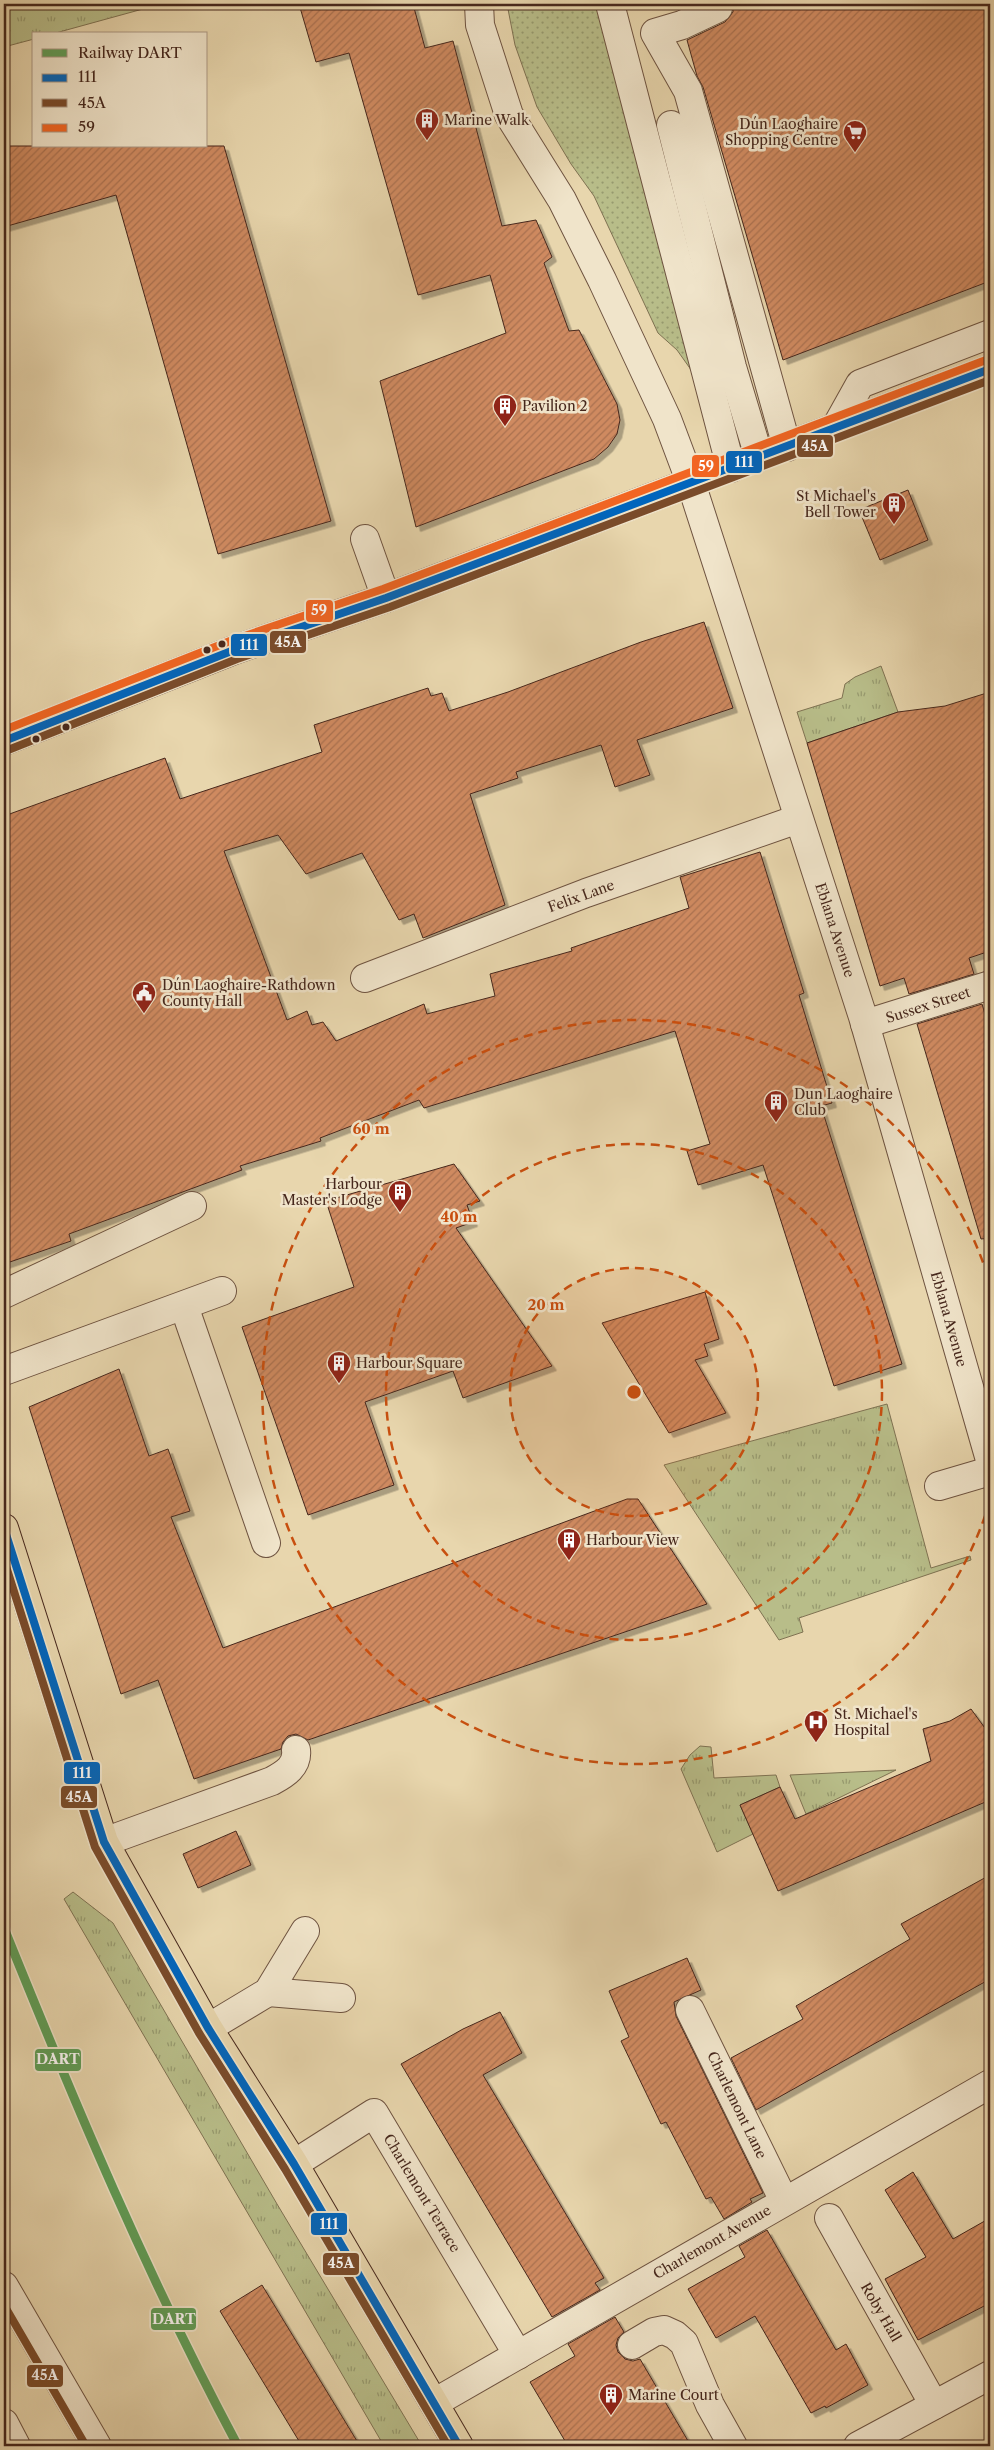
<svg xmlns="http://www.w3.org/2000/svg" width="994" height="2450" viewBox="0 0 994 2450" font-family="'Libre Caslon Text',serif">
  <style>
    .grass { fill: url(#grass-tufts); stroke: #7f7252 }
    .garden { fill: url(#garden-dots); stroke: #7f7252 }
    .building { fill: url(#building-hatch); stroke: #46271c; filter: url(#shadow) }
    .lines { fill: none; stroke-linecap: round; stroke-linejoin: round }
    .minor-casing { stroke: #6e5340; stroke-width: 30 }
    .major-casing { stroke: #46271c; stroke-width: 30 }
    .highway-casing { stroke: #46271c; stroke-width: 30 }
    .minor { stroke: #f0e4ca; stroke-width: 28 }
    .major { stroke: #e8d6ad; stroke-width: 28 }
    .highway { stroke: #e8d6ad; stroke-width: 28 }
    .bus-1-casing { stroke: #f0e4ca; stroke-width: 11 }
    .bus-2-casing { stroke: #f0e4ca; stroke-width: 11 }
    .bus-3-casing { stroke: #f0e4ca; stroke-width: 11 }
    .bus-1 { stroke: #0065bd; stroke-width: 8 }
    .bus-2 { stroke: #7a4b2a; stroke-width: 8 }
    .bus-3 { stroke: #f26522; stroke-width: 8 }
    .rail-1-casing { stroke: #f0e4ca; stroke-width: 12 }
    .rail-1 { stroke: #609e57; stroke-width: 9 }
    .ring { fill: none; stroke: #c84f0f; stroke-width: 2.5; stroke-dasharray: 9 6 }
    .bus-dot { fill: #46271c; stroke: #f0e4ca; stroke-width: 2 }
    .labels { text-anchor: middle; stroke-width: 5; stroke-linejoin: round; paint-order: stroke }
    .poi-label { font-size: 14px; fill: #46271c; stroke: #f0e4ca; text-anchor: start }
    .street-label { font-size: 14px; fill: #46271c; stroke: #f0e4ca }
    .centre { fill: #c84f0f; stroke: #f0e4ca; stroke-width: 2.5 }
    .ring-label { font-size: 15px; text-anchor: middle; font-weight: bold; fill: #c84f0f; stroke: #f0e4ca; stroke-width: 5; stroke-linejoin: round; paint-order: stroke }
    .line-badge { stroke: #f0e4ca; stroke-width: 2 }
    .badge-label { font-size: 14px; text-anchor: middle; font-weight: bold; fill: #fff }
  </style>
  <defs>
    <pattern id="grass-tufts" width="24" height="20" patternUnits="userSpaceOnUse" patternTransform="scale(1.25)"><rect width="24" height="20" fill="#b8bd89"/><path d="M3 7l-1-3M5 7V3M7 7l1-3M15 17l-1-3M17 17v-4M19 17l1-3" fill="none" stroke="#979a6f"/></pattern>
    <pattern id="garden-dots" width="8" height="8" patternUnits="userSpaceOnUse" patternTransform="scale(1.25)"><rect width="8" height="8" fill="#b8bd89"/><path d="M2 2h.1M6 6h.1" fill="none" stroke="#979a6f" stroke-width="1.8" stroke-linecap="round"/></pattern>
    <pattern id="building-hatch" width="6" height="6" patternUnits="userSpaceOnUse" patternTransform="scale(1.25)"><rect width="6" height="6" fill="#cf8a61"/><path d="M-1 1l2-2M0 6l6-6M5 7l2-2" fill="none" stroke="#aa714f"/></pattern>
    <filter id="shadow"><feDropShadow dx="4.5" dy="4.5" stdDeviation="0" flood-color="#0004"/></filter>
  </defs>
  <rect width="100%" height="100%" fill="#e8d6ad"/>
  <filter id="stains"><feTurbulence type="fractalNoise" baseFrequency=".004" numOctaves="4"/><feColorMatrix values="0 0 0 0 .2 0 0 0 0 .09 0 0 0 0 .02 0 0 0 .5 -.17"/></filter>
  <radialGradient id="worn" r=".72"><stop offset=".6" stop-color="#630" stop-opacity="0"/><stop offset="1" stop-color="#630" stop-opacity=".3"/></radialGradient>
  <g class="grass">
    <polygon points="4,4 161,4 52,34 34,34 34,39 4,47"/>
    <polygon points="881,666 898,712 807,743 797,712 842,698 845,684 855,677"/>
    <polygon points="887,1404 931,1568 970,1556 971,1560 799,1618 803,1632 779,1640 664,1465"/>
    <polygon points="700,1746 711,1747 714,1778 776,1775 780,1787 740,1805 753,1834 717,1852 681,1769 690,1755"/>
    <polygon points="896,1770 806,1814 790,1775"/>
    <polygon points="73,1892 113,1923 277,2204 422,2446 384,2446 64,1899"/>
  </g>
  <polygon class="garden" points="507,4 600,4 694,374 677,350 658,333 594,196 571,164 537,107 515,45"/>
  <g class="building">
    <polygon points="299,4 413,4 425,48 453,41 502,226 536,220 552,257 544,263 569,331 579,330 617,404 620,420 617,434 608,447 594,459 416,527 380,381 506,333 490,275 418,295 349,53 316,62"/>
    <polygon points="733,4 990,4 990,281 783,360 703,87 697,76 687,40 725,22 733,12"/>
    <polygon points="4,146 224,146 331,521 218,554 116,195 4,227"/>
    <polygon points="908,490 928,540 880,560 859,510"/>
    <polygon points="704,622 733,708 637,740 650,775 615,787 601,745 516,772 518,778 470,794 505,905 423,938 414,914 399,920 362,853 306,874 278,835 224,851 287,1020 307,1011 312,1025 323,1022 336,1041 424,1004 427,1014 495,996 490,974 572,951 571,948 689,908 680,877 760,852 804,993 799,995 832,1103 821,1106 902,1364 834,1386 763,1165 698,1185 687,1151 710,1144 675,1031 424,1108 419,1100 320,1138 321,1141 240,1166 242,1170 69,1234 71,1241 4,1264 4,816 165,758 180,799 322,752 314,725 428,688 431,696 442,693 449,711 508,692 641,642"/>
    <polygon points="990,692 990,951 969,958 974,974 909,994 904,978 880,986 807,743 898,712 945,706"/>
    <polygon points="982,1004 990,1031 990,1238 981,1239 917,1024"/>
    <polygon points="454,1164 480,1201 467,1205 473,1222 456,1228 552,1366 463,1398 453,1371 365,1402 394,1485 308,1515 242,1327 354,1287 326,1201"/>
    <polygon points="705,1292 719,1339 704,1344 708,1356 695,1360 726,1413 669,1433 602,1323"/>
    <polygon points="119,1369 149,1456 168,1449 190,1511 171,1517 223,1648 627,1499 638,1499 707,1604 308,1740 296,1734 288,1736 283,1742 281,1749 194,1779 158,1680 121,1694 29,1407"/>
    <polygon points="971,1709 990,1735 990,1800 778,1891 740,1805 780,1787 795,1819 931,1761 923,1729 950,1721"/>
    <polygon points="236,1831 251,1865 198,1888 183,1854"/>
    <polygon points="990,1875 990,1979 756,2110 731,2058 803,2019 796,2006 910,1939 901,1924"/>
    <polygon points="687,1958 701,1990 674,2002 676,2016 763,2193 750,2199 752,2202 724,2219 711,2197 706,2199 666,2122 661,2124 621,2041 629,2037 609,1991"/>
    <polygon points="500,2012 522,2053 483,2075 604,2278 595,2283 600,2290 552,2317 401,2064 463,2029"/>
    <polygon points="913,2172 953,2239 990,2218 990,2303 918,2340 885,2279 926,2257 885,2190"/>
    <polygon points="767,2230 836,2350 846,2344 868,2385 826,2408 825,2406 811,2413 755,2316 716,2338 688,2289 745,2257 739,2246"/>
    <polygon points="262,2285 360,2446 302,2446 220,2311"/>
    <polygon points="615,2317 624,2332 618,2338 616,2345 618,2352 625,2359 633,2361 640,2359 691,2446 568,2446 530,2382 575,2356 568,2344"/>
  </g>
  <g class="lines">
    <g class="minor-casing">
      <g id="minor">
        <polyline points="479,4 480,25 509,115 562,200 602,280 667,419 691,483 863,1017 990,1460"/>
        <polyline points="610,4 731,468"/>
        <polyline points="717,4 718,8 682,25 655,33 688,91 787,447"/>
        <polyline points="671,125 732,367 759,457"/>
        <polyline points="836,427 860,384 990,334"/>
        <polyline points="365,539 386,598"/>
        <polyline points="365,978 586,893 798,819"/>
        <polyline points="865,1024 990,985"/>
        <polyline points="4,1294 192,1206"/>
        <polyline points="184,1306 266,1543"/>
        <polyline points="4,1371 222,1291"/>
        <polyline points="939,1486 990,1471"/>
        <path d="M 104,1842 L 272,1781 C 285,1774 298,1766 296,1750"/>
        <polyline points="268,1992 341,1998"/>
        <polyline points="690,2010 784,2201"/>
        <polyline points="208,2028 268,1992 305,1931"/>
        <polyline points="294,2164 374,2113 518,2355"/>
        <polyline points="829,2218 934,2405"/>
        <polyline points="4,2286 97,2446"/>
        <polyline points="632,2345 654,2332 664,2330 675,2335 684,2343 710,2405 733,2446"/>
        <polyline points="434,2403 990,2084"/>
        <polyline points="4,2423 16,2446"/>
        <polyline points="858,2446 990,2375"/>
      </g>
    </g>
    <g class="major-casing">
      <polyline id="major" points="4,741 234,650 386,598 990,369"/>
    </g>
    <g class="highway-casing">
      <polyline id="highway" points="4,1528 104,1842 208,2028 294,2164 459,2446"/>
    </g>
    <use href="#minor" class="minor"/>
    <use href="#major" class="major"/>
    <use href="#highway" class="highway"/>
    <g class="bus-1-casing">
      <g id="bus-1">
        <polyline points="4,741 234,650 386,598 990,369"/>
        <polyline points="4,1528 104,1842 208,2028 294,2164 459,2446"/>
      </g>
    </g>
    <g class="bus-2-casing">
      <g id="bus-2">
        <polyline points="8,750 237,659 390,607 990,380"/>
        <polyline points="4,1560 95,1847 199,2033 285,2169 448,2446"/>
        <polyline points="4,2305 86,2446"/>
      </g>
    </g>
    <g class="bus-3-casing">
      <polyline id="bus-3" points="4,730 230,641 383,589 986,360"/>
    </g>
    <use href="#bus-1" class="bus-1"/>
    <use href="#bus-2" class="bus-2"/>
    <use href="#bus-3" class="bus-3"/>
    <g class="rail-1-casing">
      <path id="rail-1" d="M 4,1928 C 75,2104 148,2278 238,2446"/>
    </g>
    <use href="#rail-1" class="rail-1"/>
  </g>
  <circle cx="634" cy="1392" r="124" fill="#c84f0f" fill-opacity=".12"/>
  <g class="ring">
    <circle cx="634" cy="1392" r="124"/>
    <circle cx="634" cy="1392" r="248"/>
    <path d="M990 1501A372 372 0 1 1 990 1283"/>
  </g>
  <defs>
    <g id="building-pin" transform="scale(1.25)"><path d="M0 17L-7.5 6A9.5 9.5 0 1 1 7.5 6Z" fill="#8f2418" stroke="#f0e4ca"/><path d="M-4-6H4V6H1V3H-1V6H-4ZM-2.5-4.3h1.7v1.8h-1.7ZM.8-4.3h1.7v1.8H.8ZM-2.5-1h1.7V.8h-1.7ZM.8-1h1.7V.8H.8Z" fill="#fff"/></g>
    <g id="supermarket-pin" transform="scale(1.25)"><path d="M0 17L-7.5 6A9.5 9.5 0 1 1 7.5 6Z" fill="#8f2418" stroke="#f0e4ca"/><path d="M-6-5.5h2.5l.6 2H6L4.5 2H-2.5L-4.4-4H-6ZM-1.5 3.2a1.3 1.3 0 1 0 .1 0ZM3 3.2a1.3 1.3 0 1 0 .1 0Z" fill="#fff"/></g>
    <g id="civic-pin" transform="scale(1.25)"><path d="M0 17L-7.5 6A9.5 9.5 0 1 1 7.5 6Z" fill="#8f2418" stroke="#f0e4ca"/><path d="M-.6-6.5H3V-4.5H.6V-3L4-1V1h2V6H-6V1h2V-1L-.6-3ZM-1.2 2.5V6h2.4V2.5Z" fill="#fff"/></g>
    <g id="hospital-pin" transform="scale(1.25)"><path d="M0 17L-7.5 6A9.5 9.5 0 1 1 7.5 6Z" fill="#8f2418" stroke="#f0e4ca"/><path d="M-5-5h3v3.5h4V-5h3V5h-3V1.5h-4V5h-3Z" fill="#fff"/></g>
  </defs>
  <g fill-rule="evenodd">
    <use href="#building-pin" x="427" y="120"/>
    <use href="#supermarket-pin" x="855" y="132"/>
    <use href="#building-pin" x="505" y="406"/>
    <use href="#building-pin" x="894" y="504"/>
    <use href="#civic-pin" x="144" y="993"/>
    <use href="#building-pin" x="776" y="1102"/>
    <use href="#building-pin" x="400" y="1192"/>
    <use href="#building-pin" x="339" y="1363"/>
    <use href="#building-pin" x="569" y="1540"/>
    <use href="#hospital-pin" x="816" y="1722"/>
    <use href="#building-pin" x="611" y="2395"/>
  </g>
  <g class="bus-dot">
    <circle cx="222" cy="644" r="4.5"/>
    <circle cx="207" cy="650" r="4.5"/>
    <circle cx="66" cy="727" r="4.5"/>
    <circle cx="36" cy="739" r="4.5"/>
  </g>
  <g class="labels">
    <g class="poi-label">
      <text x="444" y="125">Marine Walk</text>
      <text x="838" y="129" text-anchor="end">Dún Laoghaire<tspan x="838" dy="16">Shopping Centre</tspan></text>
      <text x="522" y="411">Pavilion 2</text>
      <text x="876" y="501" text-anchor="end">St Michael's<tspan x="876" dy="16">Bell Tower</tspan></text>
      <text x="162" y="990">Dún Laoghaire-Rathdown<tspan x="162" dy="16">County Hall</tspan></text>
      <text x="794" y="1099">Dun Laoghaire<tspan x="794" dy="16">Club</tspan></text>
      <text x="382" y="1189" text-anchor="end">Harbour<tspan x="382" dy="16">Master's Lodge</tspan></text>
      <text x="356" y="1368">Harbour Square</text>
      <text x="586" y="1545">Harbour View</text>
      <text x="834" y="1719">St. Michael's<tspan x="834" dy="16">Hospital</tspan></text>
      <text x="628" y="2400">Marine Court</text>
    </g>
    <g class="street-label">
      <text transform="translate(581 896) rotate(-20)" y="5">Felix Lane</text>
      <text transform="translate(835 930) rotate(72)" y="5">Eblana Avenue</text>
      <text transform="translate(928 1005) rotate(-18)" y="5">Sussex Street</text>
      <text transform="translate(949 1319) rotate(74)" y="5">Eblana Avenue</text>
      <text transform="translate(737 2105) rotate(64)" y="5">Charlemont Lane</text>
      <text transform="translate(422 2193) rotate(59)" y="5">Charlemont Terrace</text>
      <text transform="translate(712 2242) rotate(-30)" y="5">Charlemont Avenue</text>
      <text transform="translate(881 2312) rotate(60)" y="5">Roby Hall</text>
    </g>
  </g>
  <circle cx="634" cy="1392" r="8" class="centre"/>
  <g class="ring-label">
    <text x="371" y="1134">60 m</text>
    <text x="459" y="1222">40 m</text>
    <text x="546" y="1310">20 m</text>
  </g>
  <g class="line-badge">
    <rect x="796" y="434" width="38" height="24" rx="5" fill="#7a4b2a"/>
    <rect x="725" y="450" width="38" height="24" rx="5" fill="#0065bd"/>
    <rect x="691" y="454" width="29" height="24" rx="5" fill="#f26522"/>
    <rect x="305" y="599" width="29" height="24" rx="5" fill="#f26522"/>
    <rect x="269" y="630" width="38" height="24" rx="5" fill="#7a4b2a"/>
    <rect x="230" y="633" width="38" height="24" rx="5" fill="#0065bd"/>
    <rect x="63" y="1761" width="38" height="24" rx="5" fill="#0065bd"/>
    <rect x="60" y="1785" width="38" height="24" rx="5" fill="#7a4b2a"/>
    <rect x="34" y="2048" width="48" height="24" rx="5" fill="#609e57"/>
    <rect x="310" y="2212" width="38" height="24" rx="5" fill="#0065bd"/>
    <rect x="322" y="2252" width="38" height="24" rx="5" fill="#7a4b2a"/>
    <rect x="150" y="2307" width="47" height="24" rx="5" fill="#609e57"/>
    <rect x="26" y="2364" width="38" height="24" rx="5" fill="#7a4b2a"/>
  </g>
  <g class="badge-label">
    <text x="815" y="451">45A</text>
    <text x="744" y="467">111</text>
    <text x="706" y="471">59</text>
    <text x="319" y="615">59</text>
    <text x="288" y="647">45A</text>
    <text x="249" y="650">111</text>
    <text x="82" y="1778">111</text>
    <text x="79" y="1802">45A</text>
    <text x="58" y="2064">DART</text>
    <text x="329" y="2229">111</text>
    <text x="341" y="2268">45A</text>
    <text x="174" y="2324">DART</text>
    <text x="45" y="2380">45A</text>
  </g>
  <rect width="994" height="2450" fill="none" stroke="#e8d6ad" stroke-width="20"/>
  <rect x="5" y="5" width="984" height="2440" fill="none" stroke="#46271c" stroke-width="2.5"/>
  <rect x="10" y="10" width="974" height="2430" fill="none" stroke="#46271c"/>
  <rect x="32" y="32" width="175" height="115" fill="#f0e4ca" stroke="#ac9884"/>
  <rect x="42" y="49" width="25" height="8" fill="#609e57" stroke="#ac9884"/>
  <text x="78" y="58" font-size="15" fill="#46271c">Railway DART</text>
  <rect x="42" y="74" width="25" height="8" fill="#0065bd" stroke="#ac9884"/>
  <text x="78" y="82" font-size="15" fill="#46271c">111</text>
  <rect x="42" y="99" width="25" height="8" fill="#7a4b2a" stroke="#ac9884"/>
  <text x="78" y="108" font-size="15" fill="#46271c">45A</text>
  <rect x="42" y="124" width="25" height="8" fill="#f26522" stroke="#ac9884"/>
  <text x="78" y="132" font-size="15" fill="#46271c">59</text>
  <rect width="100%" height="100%" filter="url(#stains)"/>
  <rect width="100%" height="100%" fill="url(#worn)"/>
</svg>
